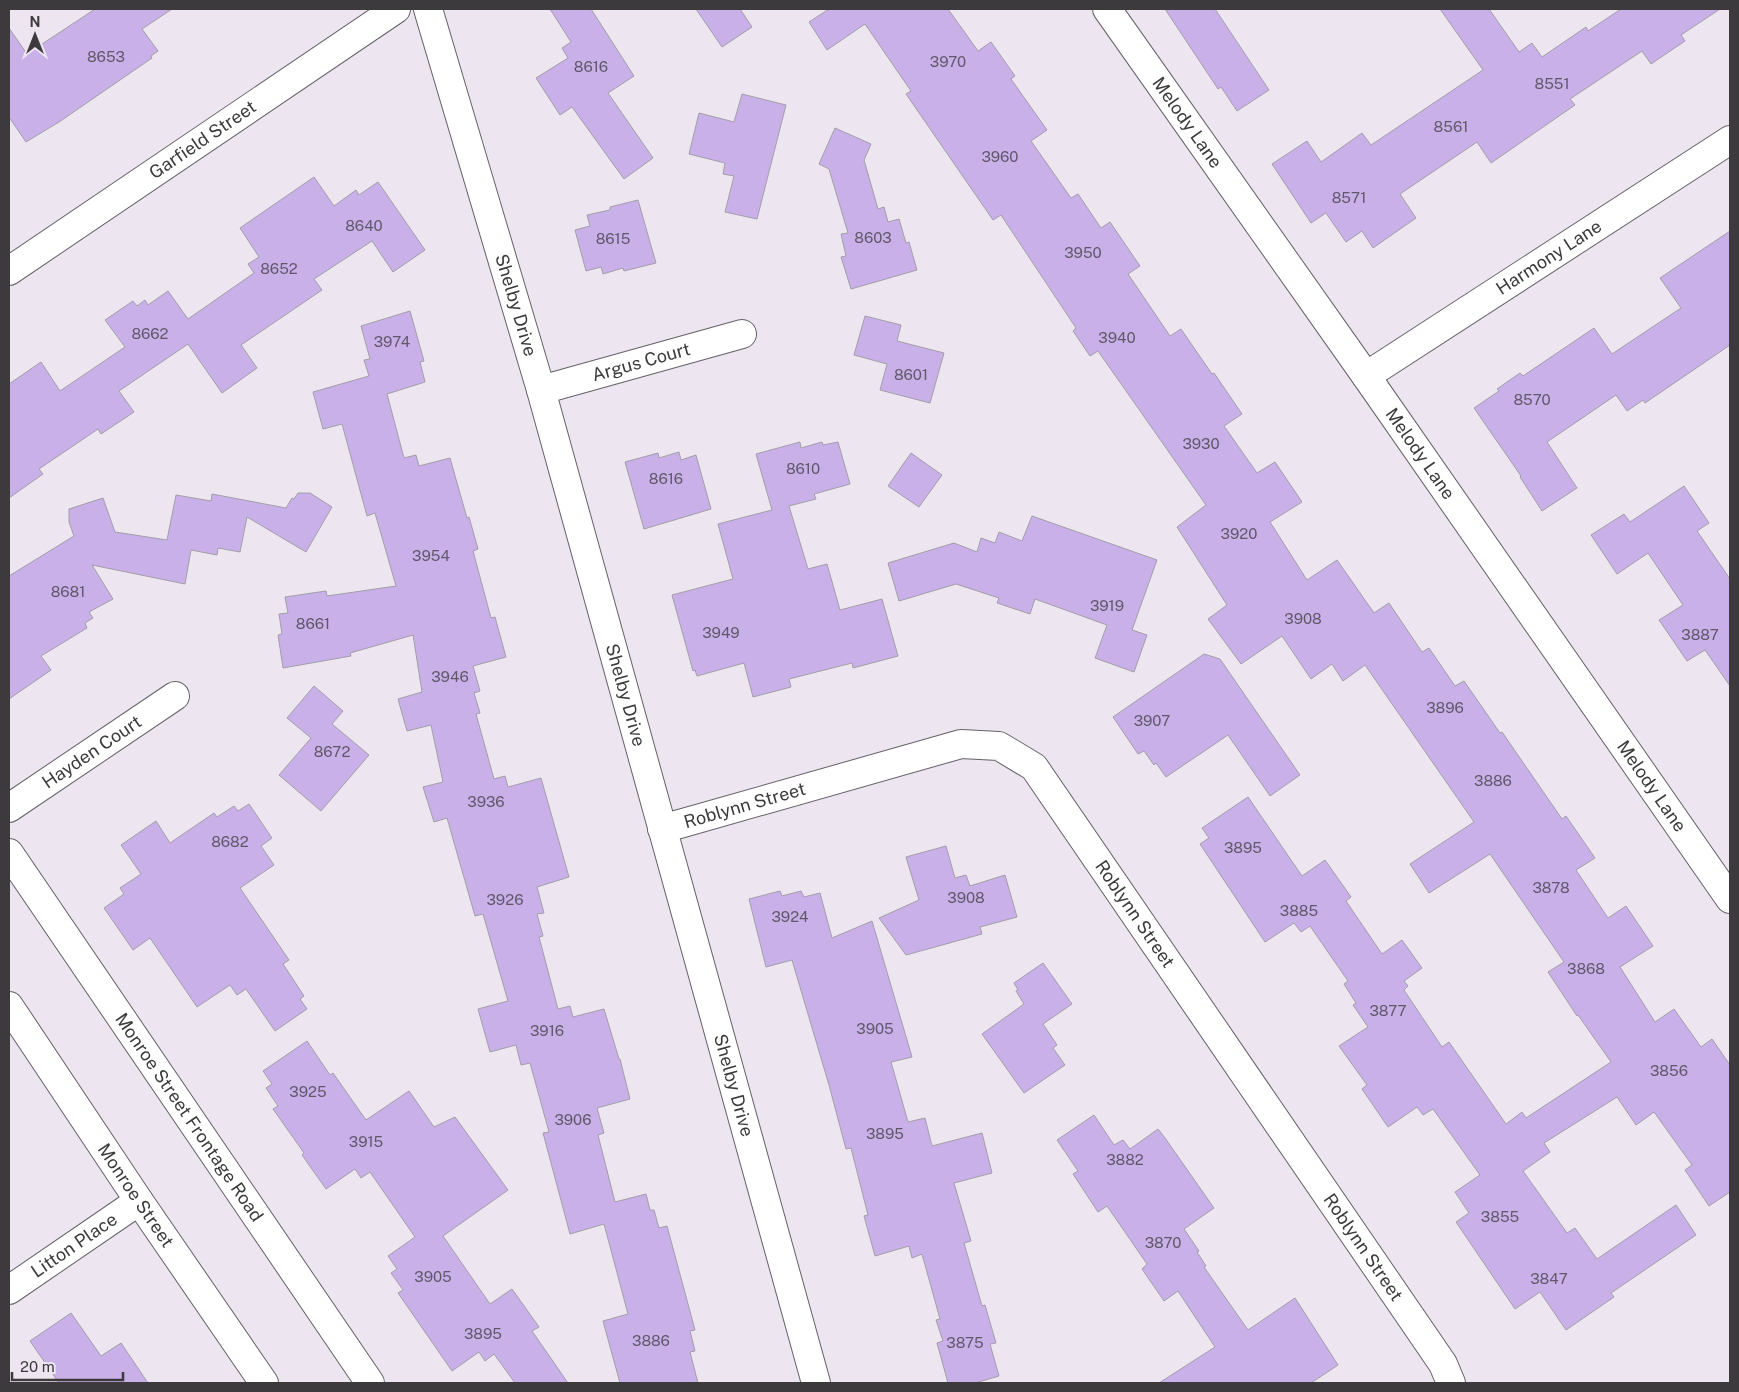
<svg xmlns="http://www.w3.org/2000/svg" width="1739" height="1392" viewBox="0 0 1739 1392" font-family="'Public Sans',sans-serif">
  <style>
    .building { fill: #c9b0e9; stroke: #a29ea8 }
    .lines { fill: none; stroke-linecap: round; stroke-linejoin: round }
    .street-casing { stroke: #666068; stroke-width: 30 }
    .secondary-casing { stroke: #666068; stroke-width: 30 }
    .street { stroke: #fff; stroke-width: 28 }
    .secondary { stroke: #fff; stroke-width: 28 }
    .labels { text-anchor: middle; stroke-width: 4; stroke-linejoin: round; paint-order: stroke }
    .number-label { font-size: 15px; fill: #605869 }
    .street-label { font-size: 18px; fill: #3d3a3e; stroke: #ede5ef }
  </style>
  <rect width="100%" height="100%" fill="#ede5ef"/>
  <g class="building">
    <polygon points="95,9 172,9 142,29 158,51 151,56 152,58 59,122 26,142 9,117 9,28 27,54"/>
    <polygon points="550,9 591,9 634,76 608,93 653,158 624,179 572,107 560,115 536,78 568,58 562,48 571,42"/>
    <polygon points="696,9 740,9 752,27 722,47"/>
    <polygon points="829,9 948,9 978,51 991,42 1015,76 1011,79 1047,130 1031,141 1071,198 1078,194 1101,228 1110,222 1140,266 1128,274 1170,336 1181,329 1212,374 1214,373 1242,414 1224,426 1257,473 1275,462 1302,502 1270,522 1307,580 1337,560 1374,613 1389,603 1422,652 1429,648 1455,686 1464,681 1500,733 1502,732 1562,819 1566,816 1595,858 1576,870 1608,918 1626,906 1653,946 1620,967 1655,1022 1674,1009 1701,1047 1712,1039 1730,1065 1730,1192 1709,1206 1685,1170 1692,1165 1654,1112 1636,1125 1617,1097 1544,1143 1550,1152 1523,1171 1567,1233 1575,1228 1597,1259 1676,1205 1696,1235 1611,1293 1614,1297 1566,1330 1540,1292 1515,1309 1456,1222 1469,1213 1455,1192 1480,1175 1433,1109 1423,1115 1417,1107 1388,1127 1362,1089 1367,1085 1339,1046 1368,1027 1353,1005 1356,1003 1344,984 1348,981 1310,926 1301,932 1294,923 1265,942 1200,844 1209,838 1202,828 1248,797 1302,876 1325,860 1351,897 1346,901 1382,954 1402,940 1422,968 1404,981 1408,986 1404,990 1442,1047 1449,1042 1506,1124 1522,1112 1526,1118 1611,1062 1578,1015 1577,1016 1548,972 1564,962 1490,854 1429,893 1410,864 1474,822 1365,665 1343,681 1332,664 1311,679 1282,636 1241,664 1208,619 1227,605 1177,527 1206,505 1098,351 1090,356 1073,331 1076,328 1001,215 993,220 906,94 911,91 865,24 827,50 809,22"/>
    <polygon points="1165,9 1215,9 1269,90 1237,111 1221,87 1218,89"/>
    <polygon points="1440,9 1489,9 1519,52 1532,43 1542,57 1586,27 1588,31 1621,9 1720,9 1681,35 1685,41 1651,64 1642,51 1570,99 1575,105 1491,163 1477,142 1400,194 1416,218 1373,248 1362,231 1346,242 1326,213 1311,223 1272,164 1307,141 1321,162 1362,133 1371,145 1483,70"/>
    <polygon points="742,94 786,105 757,219 725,212 734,176 723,174 725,163 689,154 699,113 734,122"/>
    <polygon points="835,128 871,144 864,160 878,209 884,207 888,222 899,219 906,243 909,242 917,270 851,289 841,257 846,256 841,234 848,233 829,169 819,164"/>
    <polygon points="314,177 334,206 356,190 359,195 378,182 425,250 393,272 372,241 314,279 322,290 241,345 257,368 222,393 188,344 119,391 134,412 101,434 98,429 39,469 43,474 9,498 9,384 41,362 60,391 125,347 105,320 133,301 137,306 145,300 148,305 168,291 188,319 254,273 248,264 259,257 240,228"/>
    <polygon points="638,200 656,263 624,271 623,268 603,274 601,267 586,271 575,230 590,226 587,215 610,210 610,207"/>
    <polygon points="1730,231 1730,345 1645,403 1643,400 1627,411 1616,395 1547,442 1577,488 1542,511 1520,477 1521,476 1474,408 1499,391 1497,389 1520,373 1523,376 1594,328 1612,354 1681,308 1660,278"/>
    <polygon points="410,311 424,361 420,362 425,382 387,394 404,458 416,455 419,466 450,458 467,518 469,517 478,549 473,551 491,618 495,617 506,657 473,666 480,691 474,693 480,713 476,714 494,779 505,776 508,787 541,778 569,877 537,887 544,913 537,914 543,936 539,937 558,1009 570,1006 573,1017 604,1009 619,1059 620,1059 630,1099 597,1108 604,1133 598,1135 615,1202 646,1194 650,1210 654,1210 659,1228 667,1226 695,1330 690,1331 695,1351 690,1352 698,1383 620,1383 603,1321 628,1314 604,1224 570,1234 543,1133 549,1132 530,1063 521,1065 516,1045 490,1052 478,1009 508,1001 483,914 475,916 447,818 434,822 423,787 443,782 431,725 407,731 398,699 422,692 413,635 350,653 351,656 283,668 278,635 282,634 279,614 288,613 285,597 326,591 327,596 396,586 375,513 367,516 342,424 323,429 313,392 369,376 364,360 370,359 361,326"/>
    <polygon points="865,316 901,325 897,341 944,353 930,403 880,390 887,364 854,355"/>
    <polygon points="800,442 801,448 822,442 823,445 838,442 850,484 814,494 816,499 789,506 808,569 827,564 840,610 882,599 898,656 853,668 852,663 789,679 791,687 753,697 744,663 697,676 695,670 693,671 672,595 733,579 718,524 772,510 756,454"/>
    <polygon points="679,452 681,460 696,455 711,509 644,529 625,462 658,453 659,458"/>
    <polygon points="911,453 942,475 919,507 888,486"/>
    <polygon points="1684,486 1709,523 1697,531 1730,579 1730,686 1705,650 1687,661 1659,620 1683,605 1648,553 1617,574 1591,535 1624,514 1630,522"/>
    <polygon points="298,493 310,493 332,507 306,552 247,517 240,552 218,548 217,555 191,550 185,584 92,565 113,599 89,612 93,618 85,623 87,628 41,656 51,670 9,699 9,576 74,536 69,522 69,509 103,498 115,532 167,540 176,495 211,501 212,494 286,508 292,498 294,499"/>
    <polygon points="1032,516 1157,560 1132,630 1147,635 1134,672 1095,658 1107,625 1035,599 1030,614 997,603 999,598 956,584 899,601 888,563 954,543 977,552 981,538 995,543 999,532 1022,541"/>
    <polygon points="1204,654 1220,659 1300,775 1270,796 1228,735 1166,777 1156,763 1154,765 1144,751 1138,754 1113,717"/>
    <polygon points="314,686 343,711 332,724 369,755 321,811 279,775 311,738 287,718"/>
    <polygon points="249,804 272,838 261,846 274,865 240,888 289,960 283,964 304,996 300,999 307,1009 275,1031 246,989 237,995 230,985 197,1007 150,938 133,950 104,908 124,894 120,888 141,874 121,845 156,821 170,843 214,813 217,817 234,806 238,811"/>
    <polygon points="946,846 955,878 966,875 970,886 1005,875 1017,917 980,927 982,934 906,955 879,918 919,900 906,857"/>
    <polygon points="780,891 782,896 801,891 804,897 820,893 832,938 872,921 912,1057 891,1062 908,1122 925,1118 932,1146 982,1133 992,1173 954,1183 971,1241 964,1243 982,1306 985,1305 996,1343 990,1344 999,1376 975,1383 948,1383 937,1343 943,1341 936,1320 940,1319 922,1254 912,1258 909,1246 875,1256 864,1216 868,1215 851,1148 846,1149 829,1085 792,960 766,967 749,899"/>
    <polygon points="1043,963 1072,1004 1043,1024 1057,1045 1053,1048 1065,1065 1024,1093 982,1034 1024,1004 1016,991 1018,990 1014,983"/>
    <polygon points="307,1041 330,1075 333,1073 366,1120 409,1091 434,1127 455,1117 508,1190 443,1236 490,1304 512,1289 539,1327 532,1331 568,1383 515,1383 494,1354 485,1361 479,1352 452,1371 398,1293 403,1290 391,1273 397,1269 388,1256 415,1237 370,1172 361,1178 355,1169 326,1189 302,1155 304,1153 273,1109 278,1106 266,1088 272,1084 263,1071"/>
    <polygon points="1094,1115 1114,1145 1123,1140 1130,1149 1158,1129 1165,1138 1214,1208 1184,1229 1199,1251 1197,1252 1206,1266 1204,1267 1248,1330 1295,1298 1338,1365 1311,1383 1159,1383 1215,1347 1178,1291 1164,1301 1142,1269 1147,1264 1107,1206 1098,1212 1073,1174 1078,1171 1057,1140"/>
    <polygon points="71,1313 101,1356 121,1343 148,1383 59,1383 30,1341"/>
  </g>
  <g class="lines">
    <g class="street-casing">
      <g id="street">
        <path id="s1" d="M 428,9 L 541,390 L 816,1383"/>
        <path id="s2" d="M 1107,9 L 1366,376 L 1730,899"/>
        <path id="s3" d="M 9,271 L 396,9"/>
        <path id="s4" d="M 1366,376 L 1730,140"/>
        <path id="s5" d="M 541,390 L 742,334"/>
        <path id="s6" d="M 9,808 L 175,696"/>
        <path id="s7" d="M 662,829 L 961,744 L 999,746 L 1034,767 L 1443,1364 L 1451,1383"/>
        <path id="s8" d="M 9,853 L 370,1383"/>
        <path id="s9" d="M 9,1290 L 139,1201"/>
      </g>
    </g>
    <g class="secondary-casing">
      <g id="secondary">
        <path id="s10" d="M 9,1006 L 139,1201 L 264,1383"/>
      </g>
    </g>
    <use href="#street" class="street"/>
    <use href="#secondary" class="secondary"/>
  </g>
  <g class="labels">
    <g class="number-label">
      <text x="106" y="62">8653</text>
      <text x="948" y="67">3970</text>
      <text x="591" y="72">8616</text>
      <text x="1552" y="89">8551</text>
      <text x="1451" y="132">8561</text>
      <text x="1000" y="162">3960</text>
      <text x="1349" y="203">8571</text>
      <text x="364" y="231">8640</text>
      <text x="873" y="243">8603</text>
      <text x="613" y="244">8615</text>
      <text x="1083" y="258">3950</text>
      <text x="279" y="274">8652</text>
      <text x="150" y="339">8662</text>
      <text x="1117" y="343">3940</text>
      <text x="392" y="347">3974</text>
      <text x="911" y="380">8601</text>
      <text x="1532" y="405">8570</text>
      <text x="1201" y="449">3930</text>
      <text x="803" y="474">8610</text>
      <text x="666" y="484">8616</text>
      <text x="1239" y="539">3920</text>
      <text x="431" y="561">3954</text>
      <text x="68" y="597">8681</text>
      <text x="1107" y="611">3919</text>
      <text x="1303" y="624">3908</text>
      <text x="313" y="629">8661</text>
      <text x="721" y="638">3949</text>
      <text x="1700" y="640">3887</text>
      <text x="450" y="682">3946</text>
      <text x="1445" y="713">3896</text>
      <text x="1152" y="726">3907</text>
      <text x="332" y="757">8672</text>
      <text x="1493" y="786">3886</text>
      <text x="486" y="807">3936</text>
      <text x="230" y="847">8682</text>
      <text x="1243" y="853">3895</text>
      <text x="1551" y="893">3878</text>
      <text x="966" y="903">3908</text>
      <text x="505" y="905">3926</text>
      <text x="1299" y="916">3885</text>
      <text x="790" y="922">3924</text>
      <text x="1586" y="974">3868</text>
      <text x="1388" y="1016">3877</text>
      <text x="875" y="1034">3905</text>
      <text x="547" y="1036">3916</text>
      <text x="1669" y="1076">3856</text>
      <text x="308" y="1097">3925</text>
      <text x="573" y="1125">3906</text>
      <text x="885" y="1139">3895</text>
      <text x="366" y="1147">3915</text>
      <text x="1125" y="1165">3882</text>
      <text x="1500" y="1222">3855</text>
      <text x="1163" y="1248">3870</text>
      <text x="433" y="1282">3905</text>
      <text x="1549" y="1284">3847</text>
      <text x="483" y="1339">3895</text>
      <text x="651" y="1346">3886</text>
      <text x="965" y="1348">3875</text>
    </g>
    <g class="street-label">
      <text dy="6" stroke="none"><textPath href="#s2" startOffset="139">Melody Lane</textPath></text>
      <text dy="6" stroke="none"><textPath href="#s3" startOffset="234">Garfield Street</textPath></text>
      <text dy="6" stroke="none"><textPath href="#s4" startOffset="218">Harmony Lane</textPath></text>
      <text dy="6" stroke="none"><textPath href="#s1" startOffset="309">Shelby Drive</textPath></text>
      <text dy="6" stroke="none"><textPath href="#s5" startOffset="104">Argus Court</textPath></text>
      <text dy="6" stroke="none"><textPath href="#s2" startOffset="544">Melody Lane</textPath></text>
      <text dy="6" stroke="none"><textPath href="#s1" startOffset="714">Shelby Drive</textPath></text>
      <text dy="6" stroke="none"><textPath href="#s6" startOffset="100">Hayden Court</textPath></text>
      <text dy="6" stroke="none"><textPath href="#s2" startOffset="949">Melody Lane</textPath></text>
      <text dy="6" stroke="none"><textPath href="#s7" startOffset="86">Roblynn Street</textPath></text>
      <text dy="6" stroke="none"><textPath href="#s7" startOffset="568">Roblynn Street</textPath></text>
      <text dy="6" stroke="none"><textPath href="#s1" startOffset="1119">Shelby Drive</textPath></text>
      <text dy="6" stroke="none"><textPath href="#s8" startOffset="320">Monroe Street Frontage Road</textPath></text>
      <text dy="6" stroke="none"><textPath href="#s10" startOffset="228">Monroe Street</textPath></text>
      <text dy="6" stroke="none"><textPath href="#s9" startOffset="79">Litton Place</textPath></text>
      <text dy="6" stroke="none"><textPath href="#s7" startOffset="972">Roblynn Street</textPath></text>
    </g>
  </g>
  <rect width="1739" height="1392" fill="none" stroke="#3d3a3e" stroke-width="20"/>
  <g transform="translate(35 35)" stroke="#ede5ef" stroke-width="4" paint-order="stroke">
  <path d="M0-4L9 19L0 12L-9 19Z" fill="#3d3a3e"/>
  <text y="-8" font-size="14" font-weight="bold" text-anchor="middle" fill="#3d3a3e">N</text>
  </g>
  <path d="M12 1372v8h111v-8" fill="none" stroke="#3d3a3e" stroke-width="2.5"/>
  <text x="20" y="1372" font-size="15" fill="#3d3a3e" stroke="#ede5ef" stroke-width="4" paint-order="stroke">20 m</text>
</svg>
